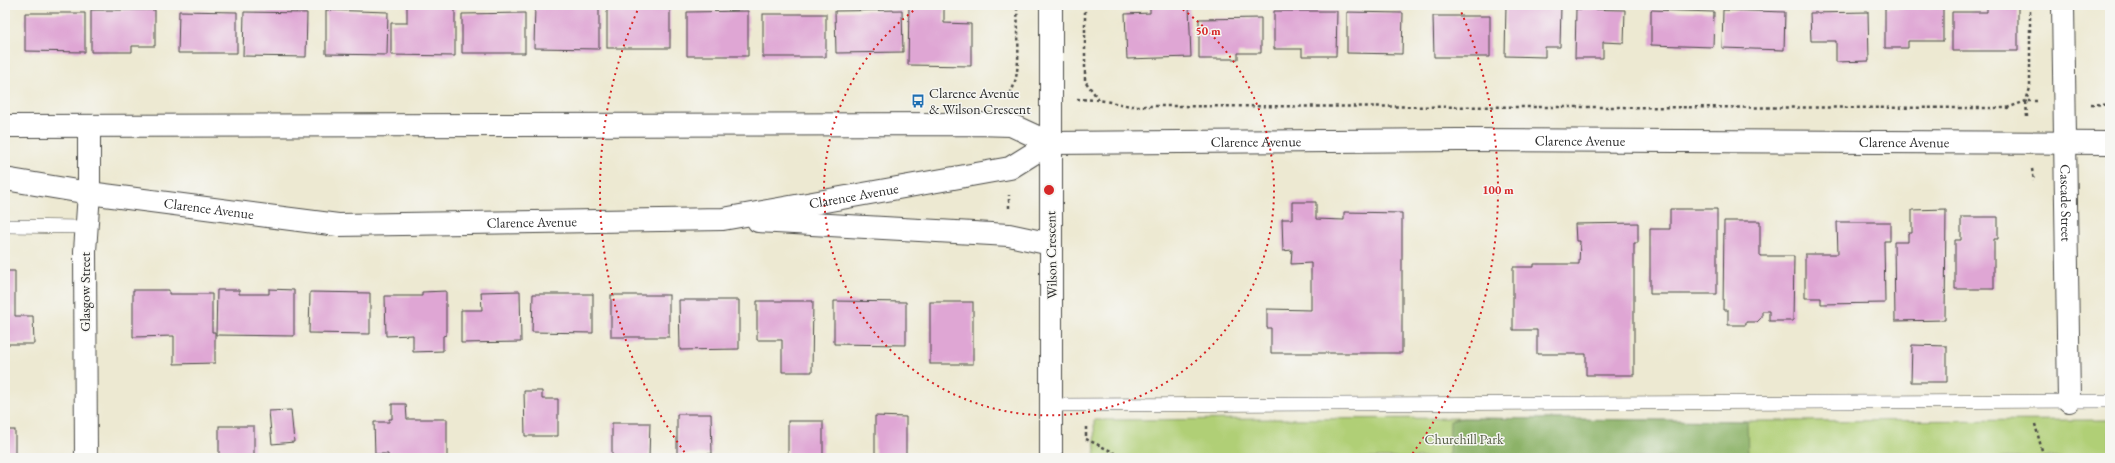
<svg xmlns="http://www.w3.org/2000/svg" width="2115" height="463" viewBox="0 0 2115 463" font-family="'EB Garamond',serif">
  <style>
    .green { fill: #b0cf76; stroke: #6e7d50 }
    .forest { fill: #8cb267; stroke: #5c6e49 }
    .building { fill: #dfa6d4 }
    .lines { fill: none; stroke-linecap: round; stroke-linejoin: round }
    .lane-casing { stroke: #484844; stroke-width: 14 }
    .street-casing { stroke: #484844; stroke-width: 24 }
    .secondary-casing { stroke: #484844; stroke-width: 24 }
    .path { stroke: #484844; stroke-width: 2.5; stroke-dasharray: 3 3; stroke-linecap: butt }
    .lane { stroke: #fff; stroke-width: 13 }
    .street { stroke: #fff; stroke-width: 22 }
    .secondary { stroke: #fff; stroke-width: 22 }
    .ring { fill: none; stroke: #d62828; stroke-width: 2; stroke-dasharray: 2 4 }
    .labels { text-anchor: middle; stroke-width: 3; stroke-linejoin: round; paint-order: stroke }
    .poi-label { font-size: 14px; fill: #2b2b2b; stroke: #f6f6f2; text-anchor: start }
    .street-label { font-size: 14px; fill: #2b2b2b; stroke: #f6f6f2 }
    .park-label { font-size: 14px; fill: #535c42; stroke: #f6f6f2 }
    .centre { fill: #d62828; stroke: #f6f6f2; stroke-width: 2 }
    .ring-label { font-size: 12px; text-anchor: middle; font-weight: bold; fill: #d62828; stroke: #f6f6f2; stroke-width: 3; stroke-linejoin: round; paint-order: stroke }
  </style>
  <rect width="100%" height="100%" fill="#f6f6f2"/>
  <filter id="ink" filterUnits="userSpaceOnUse"><feTurbulence type="fractalNoise" baseFrequency=".025" numOctaves="2"/><feDisplacementMap in="SourceGraphic" scale="8" xChannelSelector="R" yChannelSelector="G"/><feConvolveMatrix kernelMatrix="1 2 1 2 8 2 1 2 1" color-interpolation-filters="sRGB"/></filter>
  <filter id="wash" filterUnits="userSpaceOnUse"><feTurbulence type="fractalNoise" baseFrequency=".012" numOctaves="4" result="noise"/><feDisplacementMap in="SourceGraphic" scale="16" xChannelSelector="R" yChannelSelector="G"/><feGaussianBlur stdDeviation="0.9" result="paint"/><feColorMatrix in="noise" values="0 0 0 0 0 0 0 0 0 0 0 0 0 0 0 0 0 1.4 0 .05"/><feComposite in="paint" operator="in"/></filter>
  <g filter="url(#wash)">
    <rect width="100%" height="100%" fill="#ede9d2"/>
    <polygon class="green" points="1463,418 1747,421 2110,420 2110,458 1095,458 1094,420"/>
    <polygon class="forest" points="1463,418 1747,421 1748,458 1449,458 1450,421"/>
    <g id="blocks">
      <g class="building">
        <polygon points="407,5 455,5 455,56 391,55 391,23 407,23"/>
        <polygon points="535,5 599,6 599,49 534,48"/>
        <rect x="607" y="5" width="63" height="43"/>
        <polygon points="909,5 944,5 944,23 971,24 971,66 908,65"/>
        <polygon points="1150,5 1189,5 1191,57 1127,59 1125,14 1150,13"/>
        <polygon points="1506,5 1561,6 1560,47 1545,47 1545,57 1505,56"/>
        <polygon points="1987,5 2018,5 2018,51 1952,51 1952,12 1987,12"/>
        <polygon points="1885,8 1943,8 1943,41 1908,41 1908,48 1885,48"/>
        <polygon points="1576,9 1625,10 1624,43 1603,42 1603,58 1575,58"/>
        <polygon points="91,10 155,10 155,46 132,46 132,52 91,52"/>
        <polygon points="326,10 388,12 387,55 326,54"/>
        <polygon points="902,10 903,52 836,53 835,11"/>
        <polygon points="1651,10 1714,12 1713,47 1651,45"/>
        <polygon points="1723,10 1785,12 1784,50 1722,48"/>
        <polygon points="179,11 237,12 237,53 178,53"/>
        <polygon points="748,11 748,56 687,56 687,12"/>
        <polygon points="1274,11 1337,11 1336,56 1302,56 1302,49 1274,49"/>
        <polygon points="244,12 307,13 306,57 243,56"/>
        <polygon points="1347,12 1403,13 1402,54 1347,53"/>
        <polygon points="1868,12 1869,61 1836,62 1836,41 1811,41 1810,13"/>
        <polygon points="25,13 85,13 85,52 25,51"/>
        <polygon points="525,13 525,53 462,53 462,14"/>
        <rect x="763" y="14" width="63" height="43"/>
        <polygon points="1433,16 1490,16 1490,57 1434,57"/>
        <polygon points="1261,18 1261,53 1238,53 1238,59 1199,59 1199,19"/>
        <polygon points="1292,202 1316,202 1316,219 1344,220 1344,212 1402,213 1402,353 1271,353 1271,328 1267,328 1267,309 1311,310 1311,263 1291,264 1292,250 1283,251 1282,219 1292,219"/>
        <polygon points="1670,209 1717,209 1717,294 1650,294 1650,229 1670,229"/>
        <polygon points="1946,209 1945,320 1895,321 1894,242 1908,242 1908,233 1912,233 1912,210"/>
        <polygon points="1961,217 1998,217 1998,239 1994,239 1994,289 1955,289 1955,240 1961,240"/>
        <polygon points="1724,221 1760,221 1760,256 1794,256 1793,321 1769,321 1769,311 1762,311 1762,317 1757,322 1746,322 1746,325 1728,325 1728,310 1723,310"/>
        <polygon points="1837,222 1890,222 1890,241 1884,241 1885,303 1821,304 1821,298 1805,298 1805,254 1838,254"/>
        <polygon points="1638,223 1638,243 1634,243 1634,375 1586,375 1586,354 1537,354 1537,330 1513,330 1513,267 1534,267 1534,264 1579,264 1580,241 1576,241 1575,224"/>
        <polygon points="5,271 15,271 15,316 33,316 34,344 5,344"/>
        <polygon points="269,289 294,290 294,336 216,335 217,290 239,290 239,294 269,294"/>
        <polygon points="133,290 169,290 169,294 212,294 212,332 215,332 215,363 174,364 174,336 133,337"/>
        <polygon points="446,291 446,335 443,336 443,351 413,352 413,335 386,336 385,296 422,296 422,292"/>
        <polygon points="520,291 521,342 461,343 461,310 482,310 481,292"/>
        <polygon points="310,292 370,293 370,334 309,333"/>
        <polygon points="533,294 593,294 593,333 532,332"/>
        <rect x="611" y="295" width="58" height="42"/>
        <polygon points="679,300 739,300 739,349 680,350"/>
        <polygon points="757,301 813,301 812,372 782,372 782,340 757,340"/>
        <polygon points="834,301 906,302 906,345 834,344"/>
        <rect x="930" y="302" width="43" height="62"/>
        <polygon points="1912,345 1947,346 1947,382 1911,382"/>
        <polygon points="524,391 542,391 542,399 558,399 558,436 525,436"/>
        <polygon points="392,404 406,404 407,419 447,419 447,457 388,457 388,454 375,454 374,422 389,422 389,419 392,419"/>
        <polygon points="291,410 294,442 272,444 269,411"/>
        <polygon points="677,414 711,414 712,454 677,454"/>
        <polygon points="875,416 906,417 906,458 875,458"/>
        <rect x="788" y="421" width="35" height="37"/>
        <polygon points="612,423 650,423 649,458 612,458"/>
        <rect x="219" y="426" width="35" height="32"/>
        <rect x="5" y="430" width="10" height="28"/>
      </g>
    </g>
  </g>
  <g filter="url(#ink)">
    <use href="#blocks" fill-opacity="0" stroke="#484844" stroke-width="1"/>
    <g class="lines">
      <g class="lane-casing">
        <g id="lane">
          <polyline points="5,226 86,227"/>
          <polyline points="1051,405 2110,401"/>
        </g>
      </g>
      <g class="street-casing">
        <g id="street">
          <path id="s1" d="M 2063,5 L 2069,401"/>
          <polyline points="86,458 85,251 89,193 89,127"/>
        </g>
      </g>
      <g class="secondary-casing">
        <g id="secondary">
          <path id="s2" d="M 5,126 L 975,124 L 1011,125 L 1050,143 L 1459,140 L 2110,143"/>
          <path id="s3" d="M 5,179 L 89,193 L 338,225 L 723,219 L 1010,168 L 1050,143"/>
          <polyline points="758,221 1009,235 1051,244"/>
          <polyline points="1051,458 1051,5"/>
        </g>
      </g>
      <g class="path">
        <polyline points="1085,5 1085,81 1099,100 1131,106 2007,108 2026,101 2030,88 2030,5"/>
        <path d="M 1006,98 C 1024,83 1017,28 1017,5"/>
        <polyline points="1077,99 1099,100"/>
        <polyline points="2091,104 2110,105"/>
        <polyline points="2027,117 2026,101 2038,101"/>
        <polyline points="2032,169 2034,181"/>
        <polyline points="1009,208 1009,195"/>
        <polyline points="2035,424 2044,458"/>
        <polyline points="1086,427 1086,439 1113,452 1117,458"/>
      </g>
      <use href="#lane" class="lane"/>
      <use href="#street" class="street"/>
      <use href="#secondary" class="secondary"/>
    </g>
  </g>
  <g class="ring">
    <path d="M1178 6A225 225 0 1 1 920 6"/>
    <path d="M688 457A449 449 0 0 1 639 7M1459 7A449 449 0 0 1 1410 457"/>
  </g>
  <defs>
    <g id="bus-bare" transform="scale(1.08)"><path d="M-5-6H5V4H4V6H2V4H-2V6H-4V4H-5ZM-3.5-4V0h7V-4ZM-3.5 1.2v1.5H-2V1.2ZM2 1.2v1.5H3.5V1.2Z" fill="#1f6fb2" stroke="#f6f6f2" stroke-width="2.5" paint-order="stroke"/></g>
  </defs>
  <g fill-rule="evenodd">
    <use href="#bus-bare" x="918" y="101"/>
  </g>
  <g class="labels">
    <g class="poi-label">
      <text x="929" y="98">Clarence Avenue<tspan x="929" dy="16">&amp; Wilson Crescent</tspan></text>
    </g>
    <g class="street-label">
      <text dy="5" stroke="none"><textPath href="#s2" startOffset="1255">Clarence Avenue</textPath></text>
      <text dy="5" stroke="none"><textPath href="#s2" startOffset="1579">Clarence Avenue</textPath></text>
      <text dy="5" stroke="none"><textPath href="#s2" startOffset="1903">Clarence Avenue</textPath></text>
      <text dy="5" stroke="none"><textPath href="#s3" startOffset="854">Clarence Avenue</textPath></text>
      <text dy="5" stroke="none"><textPath href="#s1" startOffset="198">Cascade Street</textPath></text>
      <text dy="5" stroke="none"><textPath href="#s3" startOffset="206">Clarence Avenue</textPath></text>
      <text dy="5" stroke="none"><textPath href="#s3" startOffset="530">Clarence Avenue</textPath></text>
      <text transform="translate(1051 255) rotate(-91)" y="5">Wilson Crescent</text>
      <text transform="translate(85 292) rotate(-90)" y="5">Glasgow Street</text>
    </g>
    <g class="park-label">
      <text x="1464" y="444">Churchill Park</text>
    </g>
  </g>
  <circle cx="1049" cy="190" r="6" class="centre"/>
  <g class="ring-label">
    <text x="1208" y="35">50 m</text>
    <text x="1498" y="194">100 m</text>
  </g>
  <rect width="2115" height="463" fill="none" stroke="#f6f6f2" stroke-width="20"/>
</svg>
